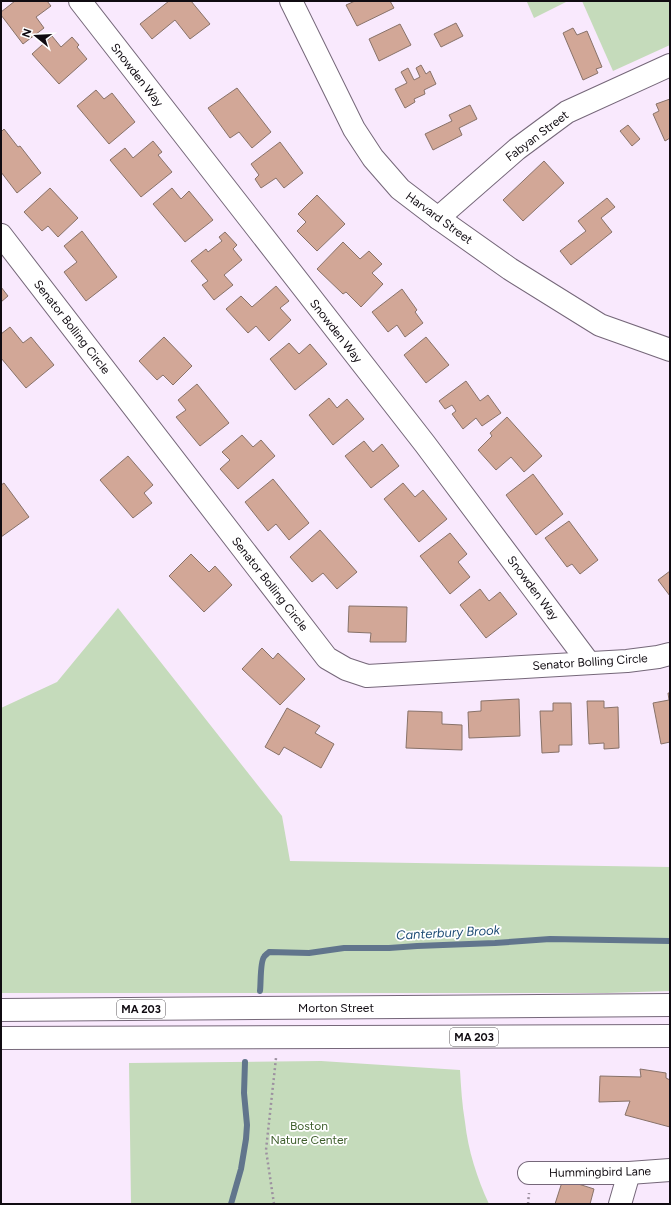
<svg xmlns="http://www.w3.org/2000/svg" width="671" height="1205" viewBox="0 0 671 1205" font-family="Figtree,sans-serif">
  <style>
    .green { fill: #c5dbbb }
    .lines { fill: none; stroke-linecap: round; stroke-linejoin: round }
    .stream { stroke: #61758c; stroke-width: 6 }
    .building { fill: #d2a797; stroke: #887269 }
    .minor-casing { stroke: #756779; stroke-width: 24 }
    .major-casing { stroke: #756779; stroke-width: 24 }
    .highway-casing { stroke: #756779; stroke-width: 24 }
    .path { stroke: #9d91a0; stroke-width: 2.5; stroke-dasharray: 2 3; stroke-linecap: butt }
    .minor { stroke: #fff; stroke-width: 22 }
    .major { stroke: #fff; stroke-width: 22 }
    .highway { stroke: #fff; stroke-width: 22 }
    .labels { text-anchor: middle; stroke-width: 3.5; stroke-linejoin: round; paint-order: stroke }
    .shield { fill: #fff; stroke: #585458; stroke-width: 1 }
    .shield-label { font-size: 11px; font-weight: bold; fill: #100b11 }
    .street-label { font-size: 12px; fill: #100b11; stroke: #fff }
    .park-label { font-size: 12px; fill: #3d5d2b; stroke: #fff }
    .water-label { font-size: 13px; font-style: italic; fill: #1e4c75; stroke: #fff }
  </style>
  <rect width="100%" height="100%" fill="#f9e9fd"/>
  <g class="green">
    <polygon points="530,1 568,1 534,18 527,2"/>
    <polygon points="582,1 670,1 670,45 613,71"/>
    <polygon points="118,608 282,816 290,861 670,867 670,991 607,993 1,993 1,708 57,682"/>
    <path d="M 321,1061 L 460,1070 C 461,1087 462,1105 465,1122 C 468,1150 477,1178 489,1204 L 131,1204 L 129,1063 Z"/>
  </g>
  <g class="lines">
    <g class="stream">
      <path d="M 260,991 C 261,983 260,962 264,957 C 265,955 267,954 269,952 L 309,953 L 344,948 L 389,948 L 417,946 L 495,943 L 550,939 L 670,941"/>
      <polyline points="231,1204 241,1169 246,1139 247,1125 244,1093 245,1062"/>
    </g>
  </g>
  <g class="building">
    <polygon points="15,1 47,1 51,6 36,17 44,28 23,44 1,15 1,12"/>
    <polygon points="169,1 191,1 210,24 190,39 175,20 152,39 140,24"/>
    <polygon points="355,1 390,1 394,8 357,26 346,5"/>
    <polygon points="456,23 463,36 441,47 434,34"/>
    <polygon points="400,24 411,45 379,61 369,39"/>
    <polygon points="573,28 577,35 587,31 602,67 596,69 598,73 583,80 563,33"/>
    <polygon points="52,36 61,47 72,37 79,45 77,47 87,59 59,84 32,54"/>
    <polygon points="421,65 426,74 430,71 436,84 424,90 425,94 414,99 415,102 405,108 395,89 407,83 401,72 408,68 414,80 420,77 416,68"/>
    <polygon points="237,88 271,132 252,148 239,132 230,138 208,108"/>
    <polygon points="96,90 104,99 112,93 135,122 109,144 77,106"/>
    <polygon points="670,99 670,138 665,141 653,114 659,111 656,104"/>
    <polygon points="470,105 477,119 459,128 462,135 433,150 425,134 452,121 449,115"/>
    <polygon points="628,125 640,139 632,146 620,131"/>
    <polygon points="4,129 18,147 20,146 41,173 17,193 1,172 1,132"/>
    <polygon points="153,141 162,152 158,155 172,172 141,197 110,160 125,148 133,158"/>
    <polygon points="280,142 303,173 284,188 276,178 261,188 255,179 259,175 251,164"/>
    <polygon points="544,161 564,183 523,221 503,200"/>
    <polygon points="50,188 78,218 58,237 48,226 42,231 24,212"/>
    <polygon points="172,188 181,199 189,191 213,220 185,242 153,204"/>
    <polygon points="317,195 345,224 317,251 297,231 306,222 298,214"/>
    <polygon points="607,198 615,207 601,218 612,232 571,265 560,251 586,231 578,221"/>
    <polygon points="82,231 117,277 86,301 64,272 77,262 64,246"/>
    <polygon points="225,232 237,245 233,249 242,260 224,275 233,285 214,300 202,285 208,281 191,261 206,249 208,252 222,241 219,237"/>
    <polygon points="343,242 360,259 369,251 382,264 372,273 383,284 361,307 346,292 343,294 317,269"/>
    <polygon points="276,286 289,301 280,308 291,320 269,341 256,326 248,333 226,309 241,296 252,307"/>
    <polygon points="1,287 8,296 1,302"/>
    <polygon points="402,289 417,310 415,312 423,323 405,337 397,325 388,332 372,312"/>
    <polygon points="10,327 23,343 31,337 54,365 26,388 1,358 1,334"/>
    <polygon points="164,337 192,366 173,385 163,375 157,380 139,361"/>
    <polygon points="426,337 449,365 426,383 404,355"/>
    <polygon points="289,343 299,354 310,344 327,364 295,390 270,359"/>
    <polygon points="466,381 480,401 488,395 501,413 482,426 476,418 463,429 452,414 456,411 452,405 445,409 439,401"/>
    <polygon points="197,384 229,423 200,446 176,417 186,410 178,400"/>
    <polygon points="329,398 337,408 347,399 364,419 333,445 309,415"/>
    <polygon points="507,417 542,456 524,472 511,457 496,470 478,450 492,436 490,433"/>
    <polygon points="242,435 253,447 261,440 275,456 238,489 220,469 230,460 222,452"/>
    <polygon points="364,441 373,452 382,444 399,466 371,488 345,456"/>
    <polygon points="128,456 153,485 144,493 152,503 133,518 100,480"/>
    <polygon points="533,474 563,514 536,535 506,495"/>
    <polygon points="273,479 309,523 289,540 276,524 268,531 245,502"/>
    <polygon points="4,483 29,517 1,537 1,485"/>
    <polygon points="403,483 415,497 423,490 447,519 419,542 384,499"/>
    <polygon points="569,521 598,560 580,574 572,564 567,567 545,538"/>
    <polygon points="320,530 357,572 337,589 323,573 312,582 290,557"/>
    <polygon points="450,533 467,554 458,562 470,577 450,594 420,556"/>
    <polygon points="191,554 209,572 215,566 232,585 204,612 169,576"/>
    <polygon points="670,571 670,596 658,580"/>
    <polygon points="480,589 489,601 500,592 517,614 486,638 460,605"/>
    <polygon points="349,606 407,607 406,642 370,642 371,633 348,632"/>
    <polygon points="262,648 273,659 278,653 305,679 280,705 242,669"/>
    <polygon points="668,693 670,693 670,742 661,744 653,703 669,700"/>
    <polygon points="519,699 520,736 469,738 468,712 481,711 481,701"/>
    <polygon points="587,701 604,701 604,708 618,707 619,748 604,749 604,743 589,744"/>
    <polygon points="553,703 571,703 572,745 559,745 559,752 542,753 540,711 553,711"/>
    <polygon points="287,708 320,726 315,733 334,744 321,768 284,747 279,755 265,747"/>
    <polygon points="408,711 442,712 442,724 462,725 462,750 406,748"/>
    <polygon points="640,1069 666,1073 666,1078 670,1080 670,1127 625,1115 630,1101 599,1102 600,1076 641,1077"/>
    <polygon points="563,1179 594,1189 590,1204 555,1204"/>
  </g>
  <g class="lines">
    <g class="minor-casing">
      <g id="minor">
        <polyline points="80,1 425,444 589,663"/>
        <polyline points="438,218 517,149 567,112 670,65"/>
        <polyline points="1,235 327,658 346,669 367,676 627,661 658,657 670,654"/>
        <polyline points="529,1173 629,1173 670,1170"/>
        <polyline points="620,1204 629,1173"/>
      </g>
    </g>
    <g class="major-casing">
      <polyline id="major" points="291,1 354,129 373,158 400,189 438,218 510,269 600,325 670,350"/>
    </g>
    <g class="highway-casing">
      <g id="highway">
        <polyline points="1,1010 670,1005"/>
        <polyline points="1,1038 670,1036"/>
      </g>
    </g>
    <g class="path">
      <polyline points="274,1204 266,1150 276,1058"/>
      <polyline points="528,1204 529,1193"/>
    </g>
    <use href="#minor" class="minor"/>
    <use href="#major" class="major"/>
    <use href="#highway" class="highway"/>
  </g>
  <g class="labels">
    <g class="shield">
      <rect x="117" y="1000" width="48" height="18" rx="3"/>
      <rect x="450" y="1028" width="48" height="18" rx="3"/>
    </g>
    <g class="shield-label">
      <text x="141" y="1013">MA 203</text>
      <text x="474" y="1041">MA 203</text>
    </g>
    <g class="street-label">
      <text transform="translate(137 75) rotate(52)" y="4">Snowden Way</text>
      <text transform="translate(537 136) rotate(-37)" y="4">Fabyan Street</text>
      <text transform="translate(439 218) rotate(36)" y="4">Harvard Street</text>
      <text transform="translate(72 327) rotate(52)" y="4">Senator Bolling Circle</text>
      <text transform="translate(336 331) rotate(52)" y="4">Snowden Way</text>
      <text transform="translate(270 584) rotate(52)" y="4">Senator Bolling Circle</text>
      <text transform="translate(533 588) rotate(53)" y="4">Snowden Way</text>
      <text transform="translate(590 662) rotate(-4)" y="4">Senator Bolling Circle</text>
      <text x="336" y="1012">Morton Street</text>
      <text transform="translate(600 1172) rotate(-1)" y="4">Hummingbird Lane</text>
    </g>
    <g class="park-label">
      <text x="309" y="1130">Boston<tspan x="309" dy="14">Nature Center</tspan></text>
    </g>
    <g class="water-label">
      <text transform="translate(448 932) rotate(-3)" y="5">Canterbury Brook</text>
    </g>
  </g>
  <rect width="671" height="1205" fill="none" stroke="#100b11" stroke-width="4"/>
  <g transform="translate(36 36) rotate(288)" stroke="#ffffff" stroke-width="3" paint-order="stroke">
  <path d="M0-3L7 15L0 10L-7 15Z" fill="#100b11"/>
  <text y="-6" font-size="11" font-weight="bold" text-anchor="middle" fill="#100b11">N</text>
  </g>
</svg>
